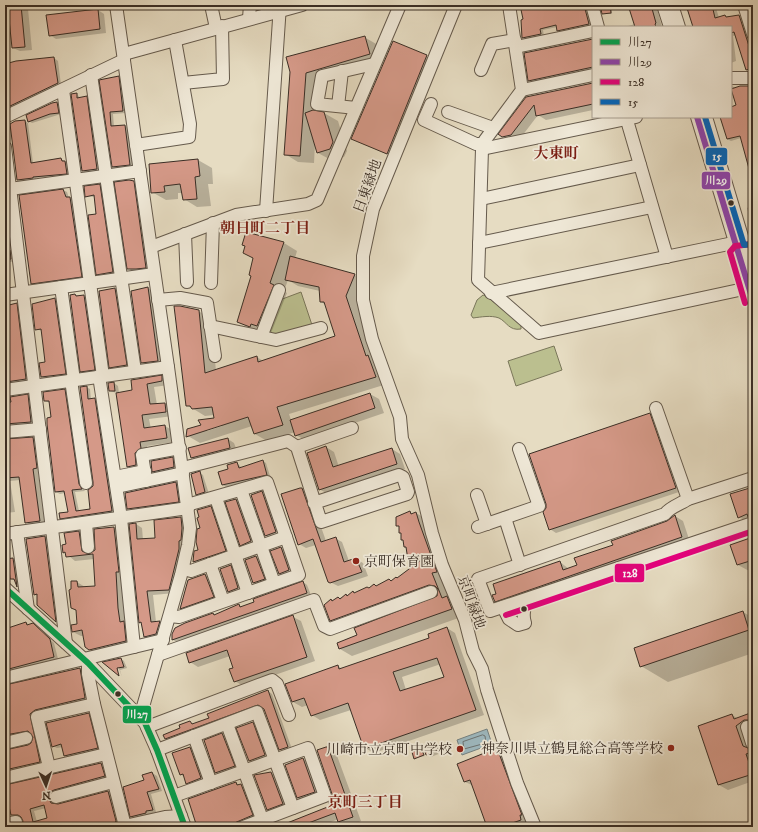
<svg xmlns="http://www.w3.org/2000/svg" width="758" height="832" viewBox="0 0 758 832" font-family="'IM FELL DW Pica','Noto Serif JP',serif">
  <style>
    .green { fill: #bbbf8f; stroke: #7a765a }
    .water { fill: #9db8bf; stroke: #758181 }
    .shadow { fill: #0003; fill-rule: evenodd }
    .lines { fill: none; stroke-linecap: round; stroke-linejoin: round }
    .shore { stroke: #6c7372; stroke-width: 1 }
    .building { fill: #d59988; stroke: #3a2e25; fill-rule: evenodd }
    .minor-casing { stroke: #655a4c; stroke-width: 14 }
    .minor { stroke: #efe8d7; stroke-width: 12 }
    .bus-1-casing { stroke: #efe8d7; stroke-width: 9 }
    .bus-2-casing { stroke: #efe8d7; stroke-width: 9 }
    .bus-3-casing { stroke: #efe8d7; stroke-width: 9 }
    .bus-4-casing { stroke: #efe8d7; stroke-width: 9 }
    .bus-1 { stroke: #00a651; stroke-width: 6 }
    .bus-2 { stroke: #8e44ad; stroke-width: 6 }
    .bus-3 { stroke: #e5007d; stroke-width: 6 }
    .bus-4 { stroke: #0065bd; stroke-width: 6 }
    .bus-dot { fill: #3a2e25; stroke: #efe8d7; stroke-width: 1.5 }
    .poi-dot { fill: #8f2418; stroke: #efe8d7; stroke-width: 1.5 }
    .labels { text-anchor: middle; stroke-width: 3.5; stroke-linejoin: round; paint-order: stroke }
    .street-label { font-size: 14px; fill: #3a2e25; stroke: #efe8d7 }
    .poi-label { font-size: 14px; fill: #3a2e25; stroke: #efe8d7; text-anchor: end }
    .neighbourhood-label { font-size: 15px; font-weight: bold; fill: #7a1f14; stroke: #efe8d7 }
    .line-badge { stroke: #efe8d7; stroke-width: 1.5 }
    .badge-label { font-size: 11px; text-anchor: middle; font-weight: bold; fill: #fff }
  </style>
  <rect width="100%" height="100%" fill="#e6dcc2"/>
  <filter id="stains"><feTurbulence type="fractalNoise" baseFrequency=".005" numOctaves="4"/><feColorMatrix values="0 0 0 0 .2 0 0 0 0 .09 0 0 0 0 .02 0 0 0 .5 -.17"/></filter>
  <radialGradient id="worn" r=".72"><stop offset=".6" stop-color="#630" stop-opacity="0"/><stop offset="1" stop-color="#630" stop-opacity=".3"/></radialGradient>
  <g class="green">
    <polygon points="301,292 312,325 279,335 268,334 277,301"/>
    <path d="M 483,295 L 486,296 L 521,323 L 521,329 C 509,331 507,322 499,318 C 491,315 481,317 473,318 L 471,315 L 477,300 Z"/>
    <polygon points="554,346 562,370 516,386 508,361"/>
  </g>
  <polygon class="water" points="487,729 492,744 462,755 457,740"/>
  <g class="shadow">
    <polygon points="21,5 28,9 32,50 20,51 13,48"/>
    <polygon points="525,5 588,5 593,26 562,32 558,30 557,27 543,30 544,36 527,40 523,37"/>
    <polygon points="601,5 612,5 612,14 603,13"/>
    <polygon points="630,5 656,5 662,27 625,27 635,24"/>
    <polygon points="687,5 725,5 716,8 719,18 739,16 744,19 753,46 753,72 746,69 736,35 733,36 736,61 731,63 731,27 694,27"/>
    <polygon points="98,10 104,14 106,33 56,39 50,35"/>
    <polygon points="364,37 378,45 383,62 320,80 317,112 324,113 338,121 347,151 344,157 331,160 318,153 315,144 314,163 298,162 285,154 291,72"/>
    <polygon points="593,39 593,72 533,83 529,80"/>
    <polygon points="393,42 436,61 396,158 361,143"/>
    <polygon points="54,58 58,61 61,85 12,109 9,107 5,65 16,62"/>
    <polygon points="118,77 122,79 126,113 113,114 114,127 125,126 129,128 133,166 117,169 113,167 100,81"/>
    <polygon points="593,84 593,110 546,120 538,115 519,140 511,141 503,136 527,98"/>
    <polygon points="731,86 739,89 740,94 731,96"/>
    <polygon points="77,94 80,98 86,97 90,99 100,171 86,173 83,171 72,95"/>
    <polygon points="753,101 753,168 741,138 731,141 727,139 721,117 731,117 731,108"/>
    <polygon points="57,103 60,105 61,114 32,123 29,121"/>
    <polygon points="25,121 28,123 33,163 61,159 69,164 70,175 36,178 36,180 21,182 18,180"/>
    <polygon points="198,160 212,168 213,184 208,184 211,206 197,207 184,199 182,193 178,193 178,199 166,200 152,192 150,165"/>
    <polygon points="5,182 10,220 5,221"/>
    <polygon points="133,182 136,183 148,269 131,270 128,268"/>
    <polygon points="99,185 102,187 115,274 100,276 97,274 97,215 95,197 86,196"/>
    <polygon points="63,190 67,192 69,198 74,200 85,278 35,285 32,283"/>
    <polygon points="753,205 753,229 747,208"/>
    <path d="M 246,233 L 284,243 L 297,251 L 295,258 L 355,275 L 367,282 L 358,304 L 387,384 L 289,414 L 291,420 L 370,394 L 379,399 L 384,413 L 305,440 L 296,435 L 295,432 L 267,441 L 255,434 L 252,426 L 200,443 L 188,436 L 215,419 L 214,415 L 205,416 L 187,405 L 198,311 L 211,318 L 216,371 L 257,357 L 263,361 L 337,336 L 326,305 L 321,302 L 320,291 L 298,286 L 288,280 L 284,291 L 287,293 L 271,333 L 252,330 L 239,322 L 252,276 L 254,258 L 246,246 ZM 217,426 L 222,426 L 207,431 L 206,429 Z"/>
    <polygon points="10,251 14,254 15,261 5,263 5,252"/>
    <polygon points="148,288 151,290 161,363 146,365 142,363"/>
    <polygon points="115,289 118,291 130,367 114,369 110,367"/>
    <polygon points="75,295 88,298 98,372 85,373 81,371"/>
    <polygon points="55,300 58,302 69,376 45,379 42,377 46,363 42,331 36,329"/>
    <polygon points="16,304 21,306 30,382 5,386 5,305"/>
    <polygon points="161,377 169,381 169,385 154,387 157,405 165,404 172,408 173,416 149,419 151,429 165,426 172,430 174,442 147,446 148,452 143,469 135,470 128,466 117,393 110,391 114,383 118,386 119,393 133,391"/>
    <polygon points="86,387 90,389 91,400 99,401 116,513 65,520 61,518 69,513 65,493 60,494 56,492 50,403 45,401 65,390 68,392 82,487 85,491 75,492 79,511 92,509 94,487"/>
    <polygon points="28,395 33,398 36,425 5,430 5,403"/>
    <polygon points="650,414 656,418 682,491 556,533 550,529"/>
    <polygon points="33,438 38,441 42,471 38,471 45,524 31,526 26,522 20,480 10,481 15,512 5,513 5,440"/>
    <polygon points="228,439 234,443 237,451 198,461 192,457"/>
    <polygon points="326,447 334,452 339,467 392,449 400,454 405,469 328,494 319,489"/>
    <polygon points="173,458 176,460 178,469 157,474 153,471"/>
    <polygon points="263,461 266,463 270,476 226,487 223,485 229,469 237,463 242,468"/>
    <polygon points="200,473 203,475 209,494 200,496 196,494"/>
    <polygon points="176,483 179,485 181,503 131,510 128,508"/>
    <polygon points="753,488 753,525 752,525 739,517"/>
    <polygon points="302,489 309,493 326,541 335,538 342,542 349,561 356,559 363,563 368,576 338,586 328,581 316,545 306,548 299,544"/>
    <polygon points="262,492 266,495 280,535 270,538 266,536 252,495"/>
    <polygon points="236,500 240,502 255,544 245,547 241,545"/>
    <polygon points="211,507 215,509 229,553 198,564 194,562 195,552 200,550 202,529"/>
    <polygon points="410,513 416,513 428,520 464,616 352,656 340,649 338,643 358,636 438,597 438,592 343,627 331,620 331,600 333,601 346,595 348,596 377,587 389,580 392,581 398,579 418,564 409,560 400,527 397,525"/>
    <polygon points="675,516 683,521 690,542 504,606 495,601 560,562 569,569 578,566 614,546 668,522"/>
    <polygon points="181,518 187,521 175,593 153,595 156,622 160,622 166,626 163,637 152,640 145,636 142,623 140,622 136,524 142,528 143,540 156,539"/>
    <polygon points="114,528 122,533 134,646 98,654 89,649 84,636 81,636 73,632 78,625 77,611 72,608 72,582 77,582 85,587 96,587 94,559 75,561 64,552 79,532 87,537 89,555 93,554 96,547 95,530"/>
    <polygon points="45,537 49,539 60,623 38,604 38,596 34,594"/>
    <polygon points="753,538 753,573 738,565"/>
    <polygon points="5,544 7,545 9,559 13,559 17,561 21,588 18,587 16,581 11,579 10,571 5,569"/>
    <polygon points="281,548 285,550 293,573 284,576 280,573"/>
    <polygon points="256,557 260,559 268,581 258,585 253,583"/>
    <polygon points="230,566 235,568 242,590 233,594 229,591"/>
    <polygon points="205,575 210,577 217,599 185,610 181,608 189,581"/>
    <polygon points="303,582 307,585 311,595 177,642 173,640 213,614 215,615 238,605 242,607"/>
    <polygon points="743,612 753,618 753,653 668,682 641,666"/>
    <polygon points="293,617 301,621 315,661 243,686 235,681 235,669 230,656 198,667 190,662"/>
    <polygon points="26,623 37,627 54,643 58,659 5,674 5,630"/>
    <path d="M 447,628 L 455,633 L 484,715 L 374,753 L 365,748 L 351,710 L 320,720 L 312,715 L 308,705 L 302,707 L 293,702 L 338,666 L 342,669 L 431,638 ZM 441,664 L 445,677 L 406,690 L 402,677 Z"/>
    <polygon points="121,659 124,661 127,668 120,670 122,677 117,663 105,663"/>
    <polygon points="80,669 84,671 89,700 40,712 44,764 5,775 5,751 32,744 34,735 35,735 30,709 28,710 33,734 29,733 8,738 5,740 5,686"/>
    <polygon points="268,691 272,694 292,749 284,752 280,750 265,709 262,707 170,741 166,738 190,722 194,724 210,718"/>
    <polygon points="753,706 753,725 744,731 751,750 753,751 753,781 728,790 719,785 699,727 732,715 737,718 752,714 750,707"/>
    <polygon points="88,714 93,716 101,750 69,758 65,756 63,747 57,748 53,746"/>
    <polygon points="253,723 257,725 269,758 254,763 250,761"/>
    <polygon points="222,734 226,737 238,769 220,775 216,773"/>
    <polygon points="435,745 439,747 441,753 431,757 427,754"/>
    <polygon points="190,748 194,750 205,780 191,785 187,783 185,777 180,774"/>
    <polygon points="327,748 336,753 361,821 357,823 358,827 341,827 339,819 317,827 278,827 331,807 333,798"/>
    <polygon points="421,749 425,756 415,758"/>
    <polygon points="497,750 503,753 527,823 517,827 488,827 472,785 465,782 459,764"/>
    <polygon points="303,759 308,761 319,794 302,800 298,798 286,765"/>
    <path d="M 101,764 L 105,766 L 108,779 L 53,798 L 55,805 L 58,805 L 108,792 L 112,794 L 120,824 L 117,827 L 22,827 L 24,824 L 22,817 L 16,817 L 12,815 L 9,805 L 5,806 L 5,786 ZM 46,808 L 49,819 L 37,822 L 34,811 Z"/>
    <polygon points="152,773 157,776 162,791 151,794 156,812 149,814 150,816 136,819 131,816 145,780"/>
    <polygon points="271,773 276,775 287,806 272,812 268,809"/>
    <polygon points="236,783 250,790 261,820 244,827 199,827"/>
  </g>
  <g class="lines">
    <polygon class="shore" points="483,735 485,736 486,743 464,749 463,742"/>
  </g>
  <g class="building">
    <polygon points="13,5 21,5 25,47 12,48 8,9 11,9 11,6"/>
    <polygon points="520,5 584,5 589,24 557,31 556,25 540,29 541,34 522,38 521,20 523,19"/>
    <polygon points="600,5 610,5 611,13 602,14"/>
    <polygon points="628,5 651,5 656,23 655,24 656,27 635,27"/>
    <polygon points="686,5 698,5 699,9 712,5 715,18 725,15 726,17 739,15 749,46 751,46 753,68 746,70 734,32 731,33 731,27 693,27"/>
    <polygon points="98,9 100,29 49,36 46,15"/>
    <polygon points="365,36 370,54 306,73 300,156 284,155 290,72 286,57"/>
    <polygon points="593,39 593,67 528,81 524,53"/>
    <polygon points="393,41 427,55 387,154 351,139"/>
    <polygon points="54,57 58,83 8,107 5,64 16,61"/>
    <polygon points="119,76 123,111 110,112 111,126 125,125 130,165 112,167 99,80"/>
    <polygon points="593,83 593,104 536,116 534,105 511,135 502,137 498,134 526,97"/>
    <polygon points="740,86 752,86 753,88 753,102 751,103 753,110 753,175 751,176 740,136 727,139 720,117 731,117 731,107 736,105 731,89"/>
    <polygon points="77,93 77,98 87,96 97,169 82,171 71,94"/>
    <polygon points="57,102 59,113 50,114 28,122 26,115 52,103"/>
    <polygon points="313,110 324,112 333,142 330,149 317,153 305,113"/>
    <polygon points="25,120 31,163 61,158 62,161 65,161 67,174 33,177 33,178 17,180 10,124 15,121"/>
    <polygon points="198,159 200,176 195,177 197,199 183,200 180,184 164,186 165,192 151,193 149,164"/>
    <polygon points="129,180 134,181 146,268 136,269 127,269 114,182"/>
    <polygon points="100,184 113,272 96,275 88,215 96,214 94,195 85,197 84,186"/>
    <polygon points="63,189 66,197 70,197 82,277 31,284 19,195"/>
    <polygon points="246,232 284,242 270,283 274,285 257,326 251,324 250,327 237,322 251,276 249,275 253,258 243,253 245,246 242,245"/>
    <polygon points="10,250 11,259 5,260 5,251"/>
    <polygon points="290,256 355,274 346,296 366,356 368,355 376,377 277,407 283,425 254,434 248,417 186,437 187,429 201,425 198,420 214,418 212,407 192,409 190,406 186,406 174,306 180,306 199,310 205,373 257,356 258,362 335,336 324,302 320,302 319,287 285,280"/>
    <polygon points="148,287 158,361 141,363 131,291"/>
    <polygon points="115,288 127,365 109,368 99,291"/>
    <polygon points="75,294 76,296 84,295 95,370 80,372 70,295"/>
    <polygon points="55,298 66,374 41,377 39,363 45,362 43,345 41,329 35,330 32,304"/>
    <polygon points="17,303 26,379 6,382 5,306"/>
    <polygon points="162,375 162,381 147,384 150,404 165,403 166,412 142,415 144,428 165,425 167,438 140,442 141,448 135,453 136,465 127,467 116,393 132,390 131,380"/>
    <polygon points="114,382 115,391 109,391 108,383"/>
    <polygon points="87,386 88,399 95,398 112,511 60,519 59,513 68,512 64,491 55,492 47,424 47,418 51,417 49,401 44,401 43,392 65,389 79,484 82,489 72,490 76,511 90,509 88,490 93,486 93,482 80,387"/>
    <polygon points="370,393 375,408 295,436 290,420"/>
    <polygon points="28,394 31,422 5,424 5,403 11,402 10,397"/>
    <polygon points="650,413 676,488 549,530 543,512 546,508 546,504 529,454"/>
    <polygon points="33,437 37,468 33,469 40,521 25,523 19,477 5,478 5,439"/>
    <polygon points="228,438 230,448 191,458 188,448"/>
    <polygon points="326,446 333,467 392,448 397,464 319,490 307,453"/>
    <polygon points="173,457 174,467 152,472 151,461"/>
    <polygon points="263,460 267,475 222,485 218,472 228,469 227,465 237,462 239,468"/>
    <polygon points="200,471 205,492 196,495 191,474"/>
    <polygon points="176,482 179,502 127,509 125,493"/>
    <polygon points="753,487 753,516 748,517 747,514 738,518 730,494"/>
    <polygon points="300,488 302,488 321,542 336,537 344,562 356,558 362,572 330,583 328,582 313,539 298,545 281,494"/>
    <polygon points="262,491 276,532 265,536 251,495"/>
    <polygon points="236,499 251,541 240,546 225,502"/>
    <polygon points="211,506 226,551 193,562 194,551 198,550 196,542 197,529 200,528 197,518 199,517 197,510"/>
    <polygon points="410,511 411,514 416,512 419,522 437,572 432,573 442,598 447,596 452,609 339,649 337,643 357,635 354,628 437,596 438,589 435,586 429,585 330,621 324,605 331,599 332,601 338,597 340,599 346,594 347,596 353,591 354,593 367,587 369,588 374,584 376,586 389,579 391,581 396,577 397,578 421,560 408,560 406,547 404,547 403,540 401,540 401,533 399,533 399,526 396,526 396,517"/>
    <polygon points="675,515 682,537 495,602 492,595 496,594 493,584 560,561 563,570 577,565 574,558 613,545 611,541 667,521"/>
    <polygon points="181,517 182,528 181,540 179,541 179,549 169,590 147,591 151,622 160,621 156,634 144,637 141,622 139,623 129,524 136,523 137,539 155,538 154,520"/>
    <polygon points="114,527 119,572 116,572 118,608 120,622 124,621 126,641 89,650 85,647 82,630 72,632 71,625 77,624 76,610 71,608 69,590 71,589 71,581 77,581 78,587 95,586 93,554 66,557 65,552 63,553 62,545 66,544 64,533 79,531 82,551 89,554 95,550 94,529"/>
    <polygon points="45,536 56,622 37,605 37,594 34,595 26,539"/>
    <polygon points="753,537 753,560 737,565 730,545"/>
    <polygon points="281,547 289,570 279,574 270,551"/>
    <polygon points="256,556 265,579 253,583 245,560"/>
    <polygon points="13,558 17,587 14,579 10,579 9,569 5,569 5,559"/>
    <polygon points="231,565 238,588 228,592 220,569"/>
    <polygon points="205,574 214,597 180,609 188,580"/>
    <polygon points="303,581 307,593 172,640 172,634 175,628 185,623 213,613 214,615 239,604 240,607 254,602 253,599"/>
    <polygon points="743,611 749,630 640,667 634,648"/>
    <polygon points="293,615 307,657 234,682 229,669 233,668 227,650 189,663 186,653"/>
    <polygon points="26,622 27,625 33,623 50,639 54,657 5,670 5,629"/>
    <path d="M 447,627 L 476,710 L 364,749 L 348,703 L 311,716 L 304,698 L 292,702 L 285,684 L 338,665 L 339,669 L 429,638 L 428,634 ZM 437,658 L 444,677 L 400,691 L 393,672 Z"/>
    <polygon points="121,658 124,667 117,668 119,676 102,662"/>
    <polygon points="80,668 85,698 35,710 30,714 40,762 5,770 5,750 28,745 31,743 33,737 28,731 5,735 5,685"/>
    <polygon points="268,690 288,747 279,750 264,709 258,705 165,739 163,735 180,728 179,725 190,721 192,724 209,718 207,714"/>
    <polygon points="753,712 753,720 744,720 736,726 743,746 753,750 753,752 746,754 753,774 718,785 698,726 732,714 734,719"/>
    <polygon points="89,713 98,748 64,756 61,744 52,747 46,723"/>
    <polygon points="253,722 265,755 249,761 236,728"/>
    <polygon points="222,733 235,766 215,773 204,740"/>
    <polygon points="435,744 438,750 426,755 424,748"/>
    <polygon points="190,747 201,778 186,784 183,774 180,775 172,753"/>
    <polygon points="326,747 328,747 353,817 338,822 335,813 303,825 304,827 277,827 330,806 329,802 332,798 332,794 317,750"/>
    <polygon points="421,748 424,755 414,759 412,752"/>
    <polygon points="497,748 522,815 520,815 521,820 501,827 487,827 470,780 464,782 457,764"/>
    <polygon points="303,758 315,792 297,798 285,765"/>
    <path d="M 101,763 L 105,776 L 54,790 L 50,792 L 49,799 L 51,803 L 58,804 L 108,791 L 116,821 L 113,825 L 105,827 L 103,827 L 102,825 L 90,827 L 21,827 L 23,821 L 21,817 L 18,815 L 11,815 L 8,802 L 5,803 L 5,785 ZM 44,805 L 47,818 L 33,822 L 30,809 Z"/>
    <polygon points="152,772 159,789 147,792 153,810 146,811 146,813 130,817 123,787 144,780 142,775"/>
    <polygon points="271,772 283,804 267,810 254,775"/>
    <polygon points="236,782 237,785 241,784 253,815 225,827 197,827 188,799"/>
  </g>
  <g class="lines">
    <g class="minor-casing">
      <g id="minor">
        <polyline points="116,5 168,367 190,528 188,545 181,575 140,717"/>
        <polyline points="211,5 216,28"/>
        <polyline points="456,5 373,209 363,256 363,300 372,339 400,417 402,439 418,475 432,533 442,565 465,620 473,651 482,669 487,690 517,783 535,827"/>
        <polyline points="509,5 522,90 485,140 482,149 478,280 539,333 753,287"/>
        <polyline points="592,5 598,27"/>
        <polyline points="663,5 670,27"/>
        <polyline points="672,5 679,27"/>
        <polyline points="744,5 753,34"/>
        <polyline points="249,18 250,5"/>
        <polyline points="516,47 593,31"/>
        <polyline points="124,54 302,5"/>
        <polyline points="481,70 492,44 515,40"/>
        <polyline points="91,75 135,371"/>
        <polyline points="731,78 753,78"/>
        <polyline points="183,83 223,79 222,26"/>
        <polyline points="63,90 103,376"/>
        <polyline points="522,90 593,75"/>
        <polyline points="431,104 424,120 476,144 484,144"/>
        <polyline points="338,106 342,71"/>
        <polyline points="356,108 317,104 322,76 374,64"/>
        <polyline points="448,112 493,128"/>
        <polyline points="5,117 124,60"/>
        <polyline points="626,117 667,257"/>
        <polyline points="697,117 753,301"/>
        <polyline points="706,117 753,273"/>
        <polyline points="136,145 189,137 190,124 175,40"/>
        <polyline points="5,147 66,643"/>
        <polyline points="482,149 636,117"/>
        <polyline points="10,189 140,171"/>
        <polyline points="481,199 640,165"/>
        <polyline points="266,211 280,5"/>
        <polyline points="185,234 187,282"/>
        <polyline points="479,243 652,207"/>
        <polyline points="151,247 236,215 308,204 317,200 400,5"/>
        <polyline points="211,283 213,223"/>
        <polyline points="61,287 74,380"/>
        <polyline points="491,293 743,241"/>
        <polyline points="5,295 154,274"/>
        <polyline points="158,300 180,298 207,303 215,356"/>
        <polyline points="210,326 276,340 321,328"/>
        <polyline points="261,337 279,290"/>
        <polyline points="99,376 121,518 134,647"/>
        <polyline points="71,380 86,483"/>
        <polyline points="5,390 168,367"/>
        <polyline points="656,408 688,499"/>
        <polyline points="5,432 40,429"/>
        <polyline points="297,447 352,428"/>
        <polyline points="183,468 288,441 297,447 321,522 407,494 408,492 403,477 399,475 314,503"/>
        <polyline points="115,477 145,471"/>
        <path d="M 753,478 L 688,499 C 681,504 670,507 665,514 L 478,579 L 490,611 L 753,523"/>
        <polyline points="146,481 142,455 180,448"/>
        <polyline points="117,487 183,473"/>
        <polyline points="241,490 274,583"/>
        <polyline points="477,495 487,524"/>
        <polyline points="216,498 248,593"/>
        <polyline points="505,518 520,565"/>
        <polyline points="86,523 88,547"/>
        <polyline points="478,527 539,506 519,449"/>
        <polyline points="17,532 28,609"/>
        <polyline points="5,534 188,508"/>
        <polyline points="210,564 223,601"/>
        <polyline points="183,569 191,571 286,537"/>
        <polyline points="5,588 88,663 145,723 157,750 185,827"/>
        <path d="M 503,607 L 509,619 L 518,625 L 525,623 C 522,614 524,607 528,599"/>
        <polyline points="170,616 179,617 299,575 267,482 187,505"/>
        <polyline points="158,655 314,600 324,626 330,629 431,592"/>
        <polyline points="88,663 88,674 94,704 125,826"/>
        <polyline points="5,678 163,640"/>
        <polyline points="227,724 265,827"/>
        <polyline points="147,727 272,680 277,684 289,715"/>
        <polyline points="747,727 752,743"/>
        <polyline points="194,736 211,783"/>
        <polyline points="5,743 26,738"/>
        <polyline points="157,750 257,712 293,808"/>
        <polyline points="49,767 37,717 94,704"/>
        <polyline points="5,778 106,754"/>
        <polyline points="174,796 308,748 325,796 243,827"/>
        <polyline points="56,797 113,782"/>
        <polyline points="5,824 16,822"/>
        <polyline points="120,827 165,817 181,816"/>
      </g>
    </g>
    <use href="#minor" class="minor"/>
    <g class="bus-1-casing">
      <polyline id="bus-1" points="5,588 88,663 145,723 157,750 185,827"/>
    </g>
    <g class="bus-2-casing">
      <polyline id="bus-2" points="697,117 753,301"/>
    </g>
    <g class="bus-3-casing">
      <g id="bus-3">
        <polyline points="745,303 730,252 735,246 752,244"/>
        <polyline points="506,615 753,531"/>
      </g>
    </g>
    <g class="bus-4-casing">
      <polyline id="bus-4" points="705,117 744,245 752,244"/>
    </g>
    <use href="#bus-1" class="bus-1"/>
    <use href="#bus-2" class="bus-2"/>
    <use href="#bus-3" class="bus-3"/>
    <use href="#bus-4" class="bus-4"/>
  </g>
  <g class="bus-dot">
    <circle cx="731" cy="203" r="3.5"/>
    <circle cx="524" cy="609" r="3.5"/>
    <circle cx="118" cy="694" r="3.5"/>
  </g>
  <g class="poi-dot">
    <circle cx="356" cy="561" r="4"/>
    <circle cx="671" cy="748" r="4"/>
    <circle cx="460" cy="749" r="4"/>
  </g>
  <g class="labels">
    <g class="street-label">
      <text transform="translate(367 186) rotate(-70)" y="5">日東緑地</text>
      <text transform="translate(472 602) rotate(70)" y="5">京町緑地</text>
    </g>
    <g class="poi-label">
      <text x="364" y="566" text-anchor="start">京町保育園</text>
      <text x="663" y="753">神奈川県立鶴見総合高等学校</text>
      <text x="452" y="754">川崎市立京町中学校</text>
    </g>
    <g class="neighbourhood-label">
      <text x="556" y="158">大東町</text>
      <text x="265" y="233">朝日町二丁目</text>
      <text x="365" y="807">京町三丁目</text>
    </g>
  </g>
  <g class="line-badge">
    <rect x="705" y="147" width="23" height="19" rx="4" fill="#0065bd"/>
    <rect x="701" y="171" width="30" height="19" rx="4" fill="#8e44ad"/>
    <rect x="614" y="563" width="31" height="20" rx="4" fill="#e5007d"/>
    <rect x="122" y="705" width="30" height="19" rx="4" fill="#00a651"/>
  </g>
  <g class="badge-label">
    <text x="717" y="160">15</text>
    <text x="716" y="184">川29</text>
    <text x="630" y="577">128</text>
    <text x="137" y="718">川27</text>
  </g>
  <rect width="758" height="832" fill="none" stroke="#e6dcc2" stroke-width="20"/>
  <rect x="6" y="6" width="746" height="820" fill="none" stroke="#3a2e25" stroke-width="2"/>
  <rect x="10" y="10" width="738" height="812" fill="none" stroke="#3a2e25"/>
  <rect x="592" y="26" width="140" height="92" fill="#efe8d7" stroke="#a79e90"/>
  <rect x="600" y="39" width="20" height="6" fill="#00a651" stroke="#a79e90"/>
  <text x="628" y="46" font-size="12" fill="#3a2e25">川27</text>
  <rect x="600" y="59" width="20" height="6" fill="#8e44ad" stroke="#a79e90"/>
  <text x="628" y="66" font-size="12" fill="#3a2e25">川29</text>
  <rect x="600" y="79" width="20" height="6" fill="#e5007d" stroke="#a79e90"/>
  <text x="628" y="86" font-size="12" fill="#3a2e25">128</text>
  <rect x="600" y="99" width="20" height="6" fill="#0065bd" stroke="#a79e90"/>
  <text x="628" y="106" font-size="12" fill="#3a2e25">15</text>
  <g transform="translate(46 786) rotate(177)" stroke="#efe8d7" stroke-width="3" paint-order="stroke">
  <path d="M0-3L7 15L0 10L-7 15Z" fill="#3a2e25"/>
  <text y="-6" font-size="11" font-weight="bold" text-anchor="middle" fill="#3a2e25">N</text>
  </g>
  <rect width="100%" height="100%" filter="url(#stains)"/>
  <rect width="100%" height="100%" fill="url(#worn)"/>
</svg>
